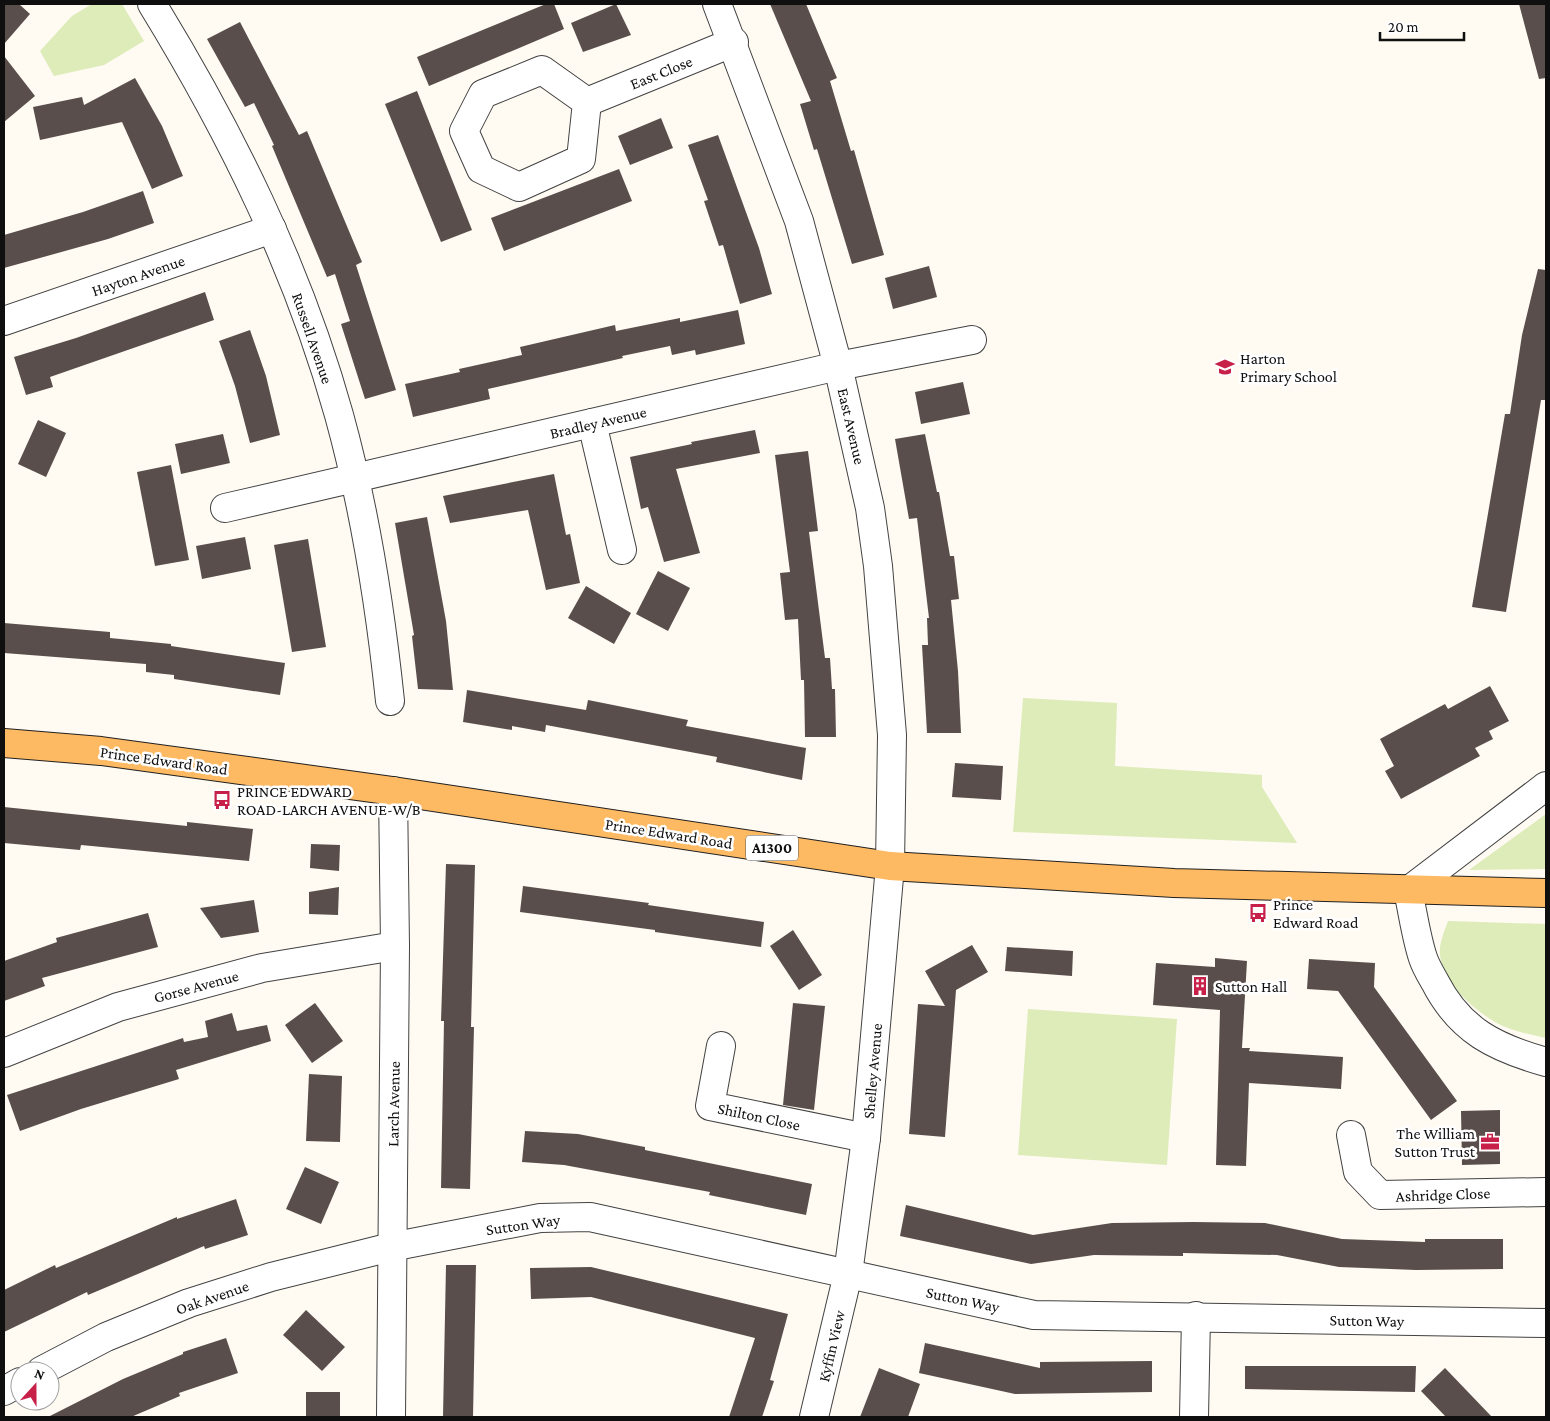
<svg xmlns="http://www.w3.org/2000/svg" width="1550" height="1421" viewBox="0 0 1550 1421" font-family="'Crimson Pro',serif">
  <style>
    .green { fill: #ddecb9 }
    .building { fill: #594e4b }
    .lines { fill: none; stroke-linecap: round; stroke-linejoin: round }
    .minor-casing { stroke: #424242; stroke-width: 30 }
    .major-casing { stroke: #202020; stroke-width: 30 }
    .minor { stroke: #fff; stroke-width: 28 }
    .major { stroke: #feb963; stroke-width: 28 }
    .labels { text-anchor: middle; stroke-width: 5; stroke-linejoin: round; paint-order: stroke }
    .shield { fill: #fff; stroke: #575757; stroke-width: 1 }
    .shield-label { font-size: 15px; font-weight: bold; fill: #0f0f0f }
    .street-label { font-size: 16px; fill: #0f0f0f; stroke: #fff }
    .poi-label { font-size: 16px; fill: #0f0f0f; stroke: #fff; text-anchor: start }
  </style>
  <rect width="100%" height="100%" fill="#fffaf2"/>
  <g class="green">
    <polygon points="92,4 122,4 144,41 104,65 54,76 40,51 72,16"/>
    <polygon points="1023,698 1117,703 1115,766 1262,775 1262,787 1297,843 1013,832"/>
    <polygon points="1546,814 1546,869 1469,870"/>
    <path d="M 1448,921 L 1546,924 L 1546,1038 C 1529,1034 1510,1031 1495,1022 C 1473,1009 1442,982 1440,955 C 1439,943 1444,932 1448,921 Z"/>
    <polygon points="1028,1009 1177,1019 1167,1165 1018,1155"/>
  </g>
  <g class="building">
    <polygon points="4,4 19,4 30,14 4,44"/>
    <polygon points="546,4 554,4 564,29 429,86 417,57"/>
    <polygon points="616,4 631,35 583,52 571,23"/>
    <polygon points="770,4 806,4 837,78 830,81 851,151 854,150 884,255 852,264 817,149 814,150 800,104 811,101"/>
    <polygon points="1519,4 1546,4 1546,78 1539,79"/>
    <polygon points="240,22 299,135 307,131 362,262 356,265 396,390 365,399 341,324 350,321 335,274 327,277 272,146 274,145 254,103 245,107 207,39"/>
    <polygon points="4,56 35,96 4,122"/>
    <polygon points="135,78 162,126 183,176 152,189 122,122 40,140 33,107 82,97 84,105"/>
    <polygon points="417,91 472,230 441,242 385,104"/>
    <polygon points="661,118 673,148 630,165 618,136"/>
    <polygon points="718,135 759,248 772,294 740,304 723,245 719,246 704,201 708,200 688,145"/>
    <polygon points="619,169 632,201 504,251 491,218"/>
    <polygon points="143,191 154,223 108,239 4,268 4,235 83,212"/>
    <polygon points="929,266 937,297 893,309 885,278"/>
    <polygon points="1538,269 1546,270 1546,400 1541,400 1506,612 1472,607 1505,414 1510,414 1522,335"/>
    <polygon points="205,292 214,320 50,377 53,387 26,395 14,357 76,338"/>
    <polygon points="738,310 745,344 696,355 695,350 672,355 670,346 622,356 623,358 488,389 490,399 413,417 405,384 460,372 459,369 522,355 520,347 615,325 616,331 680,318 680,322"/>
    <polygon points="250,330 266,376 280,435 250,443 235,386 219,341"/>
    <polygon points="963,382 970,414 921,424 915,392"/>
    <polygon points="38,420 66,433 46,477 18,464"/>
    <polygon points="755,430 760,453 676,469 700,553 664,562 648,507 641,509 630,457 692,444 691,442"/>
    <polygon points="223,434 230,463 181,474 175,444"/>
    <polygon points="925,434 937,492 939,492 950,556 954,556 959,599 951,600 958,671 961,733 927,733 922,645 928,645 927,618 929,618 917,518 909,519 895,439"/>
    <polygon points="808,451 818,531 809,532 825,658 830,658 832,689 835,689 836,737 805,737 804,680 801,680 798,619 785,620 780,573 790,572 775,455"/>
    <polygon points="171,465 189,560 155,566 137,472"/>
    <polygon points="554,474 566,535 570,534 580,583 546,590 528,510 450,523 443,496"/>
    <polygon points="427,517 446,621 453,690 418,689 412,636 414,635 395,523"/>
    <polygon points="245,537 251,569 202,579 196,546"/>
    <polygon points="308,539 326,647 292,652 274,545"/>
    <polygon points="658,571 690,588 668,631 636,614"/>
    <polygon points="586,586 631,613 614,644 568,618"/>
    <polygon points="4,623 110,632 110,638 171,644 171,646 285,663 280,695 174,679 174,675 146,672 146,664 4,653"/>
    <polygon points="1490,686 1509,721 1489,731 1493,739 1475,748 1480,756 1401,799 1385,771 1394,766 1380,739 1445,704 1448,709"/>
    <polygon points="467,690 586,710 588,700 688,720 686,726 806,748 802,780 716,762 717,757 546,725 545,732 512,726 512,730 463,722"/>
    <polygon points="955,763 1003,766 1001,800 952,797"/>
    <polygon points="4,807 187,826 187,822 253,829 249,861 81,845 80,850 4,843"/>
    <polygon points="311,844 340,845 339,871 310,868"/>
    <polygon points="446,864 475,865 471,1027 474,1027 470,1189 441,1188 444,1021 441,1021"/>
    <polygon points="523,886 649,903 648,905 764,922 761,947 655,932 655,930 520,912"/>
    <polygon points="339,887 338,915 309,914 309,892"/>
    <polygon points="254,900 259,932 221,938 200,908"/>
    <polygon points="148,913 158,947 42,978 45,986 4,1001 4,961 57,942 56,938"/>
    <polygon points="793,930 822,975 799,990 770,946"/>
    <polygon points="972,945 988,972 956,990 945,1137 909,1134 918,1004 945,1006 925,971"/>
    <polygon points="1007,947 1073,951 1072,976 1005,971"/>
    <polygon points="1215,958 1247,961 1242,1048 1250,1048 1249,1051 1343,1057 1341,1089 1249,1083 1246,1166 1216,1165 1220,1010 1153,1005 1156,963 1215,967"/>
    <polygon points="1309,959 1375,963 1374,987 1457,1101 1431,1120 1338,991 1307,989"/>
    <polygon points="315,1003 343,1041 312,1063 285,1025"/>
    <polygon points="793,1003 825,1006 814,1110 783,1105"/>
    <polygon points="232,1013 237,1031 267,1025 271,1041 176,1070 179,1079 81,1109 20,1131 7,1095 183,1038 184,1042 208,1037 205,1021"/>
    <polygon points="309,1074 342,1076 340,1142 306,1141"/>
    <polygon points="1500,1110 1500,1164 1462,1165 1461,1111"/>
    <polygon points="525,1131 578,1134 645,1147 645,1150 812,1184 806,1215 709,1195 710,1192 564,1165 522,1162"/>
    <polygon points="305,1167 339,1182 321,1224 286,1209"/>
    <polygon points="236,1199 248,1235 205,1249 204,1246 88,1295 87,1292 4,1332 4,1290 55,1265 56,1268 177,1217 177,1219"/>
    <polygon points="906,1205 1033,1235 1112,1223 1194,1222 1265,1223 1342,1239 1425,1242 1425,1239 1503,1239 1503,1269 1416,1270 1339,1267 1277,1255 1183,1253 1183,1256 1094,1255 1031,1264 900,1236"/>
    <polygon points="446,1265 476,1265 473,1417 443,1417"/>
    <polygon points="591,1267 788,1314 770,1380 774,1381 762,1417 729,1417 755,1338 591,1297 531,1299 530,1268"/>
    <polygon points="306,1310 345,1347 322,1371 283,1335"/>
    <polygon points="226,1338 238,1373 179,1393 180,1396 131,1417 48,1417 123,1379 183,1354 183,1352"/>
    <polygon points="925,1343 1040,1368 1040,1362 1152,1361 1152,1392 1015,1394 919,1373"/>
    <polygon points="1245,1366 1416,1366 1415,1392 1245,1389"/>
    <polygon points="879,1368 920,1384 908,1417 860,1417"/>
    <polygon points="1445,1368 1492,1417 1446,1417 1421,1391"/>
    <rect x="306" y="1392" width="34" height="25"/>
  </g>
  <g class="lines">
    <g class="minor-casing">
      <g id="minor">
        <path d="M 152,4 C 231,133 298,268 339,415 C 365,509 380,605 390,701"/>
        <polyline points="717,4 799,221 838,366 870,508 878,566 892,735 890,866 866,1138 848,1274 814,1417"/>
        <polygon points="542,70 587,102 581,159 519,187 481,169 464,131 483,94"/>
        <polyline points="587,102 734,42"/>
        <polyline points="4,321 272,229"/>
        <polyline points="592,423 622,550"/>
        <polyline points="225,508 838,366 972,340"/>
        <path d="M 1546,786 L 1408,891 C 1413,913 1416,937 1423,958 C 1426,967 1431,975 1435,982 C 1460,1031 1496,1048 1546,1062"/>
        <polyline points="721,1046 710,1106 866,1138"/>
        <polyline points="4,1053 118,1007 262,968 395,946"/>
        <polyline points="1351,1135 1358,1172 1380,1195 1546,1192"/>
        <polyline points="41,1371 106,1337 189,1303 271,1277 391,1247 540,1218 590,1217 1034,1315 1546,1323"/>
        <polyline points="4,1391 20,1382"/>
        <polyline points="391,1417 395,946 393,791"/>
        <polyline points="1194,1417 1196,1316"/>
      </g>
    </g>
    <g class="major-casing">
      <polyline id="major" points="4,743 101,751 393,791 890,866 1174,883 1546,893"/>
    </g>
    <use href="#minor" class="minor"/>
    <use href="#major" class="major"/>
  </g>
  <defs>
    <g id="school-bare" transform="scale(1.5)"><path d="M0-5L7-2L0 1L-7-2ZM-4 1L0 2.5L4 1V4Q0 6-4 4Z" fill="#c72049" stroke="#fff" stroke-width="2.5" paint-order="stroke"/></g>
    <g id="bus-bare" transform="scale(1.5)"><path d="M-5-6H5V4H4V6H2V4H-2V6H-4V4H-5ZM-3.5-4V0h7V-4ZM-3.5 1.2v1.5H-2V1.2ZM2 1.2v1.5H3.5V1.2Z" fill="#c72049" stroke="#fff" stroke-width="2.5" paint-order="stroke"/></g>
    <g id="building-bare" transform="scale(1.5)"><path d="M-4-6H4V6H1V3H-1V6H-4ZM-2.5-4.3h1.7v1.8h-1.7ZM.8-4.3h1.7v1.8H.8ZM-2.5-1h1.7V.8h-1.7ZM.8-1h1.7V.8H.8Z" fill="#c72049" stroke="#fff" stroke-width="2.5" paint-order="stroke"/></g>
    <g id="office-bare" transform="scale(1.5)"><path d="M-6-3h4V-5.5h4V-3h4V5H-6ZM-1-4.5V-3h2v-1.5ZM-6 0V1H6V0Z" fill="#c72049" stroke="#fff" stroke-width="2.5" paint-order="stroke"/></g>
  </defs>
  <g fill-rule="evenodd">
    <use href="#school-bare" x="1225" y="367"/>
    <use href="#bus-bare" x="222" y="800"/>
    <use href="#bus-bare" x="1258" y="913"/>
    <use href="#building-bare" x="1200" y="986"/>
    <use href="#office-bare" x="1490" y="1142"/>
  </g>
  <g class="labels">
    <rect class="shield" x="746" y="835.5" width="52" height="25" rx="4"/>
    <g class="shield-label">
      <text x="772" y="853">A1300</text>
    </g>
    <g class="street-label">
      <text transform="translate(661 72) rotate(-22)" y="6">East Close</text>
      <text transform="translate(138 275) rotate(-19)" y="6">Hayton Avenue</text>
      <text transform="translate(313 338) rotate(71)" y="6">Russell Avenue</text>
      <text transform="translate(598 422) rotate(-13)" y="6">Bradley Avenue</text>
      <text transform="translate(852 426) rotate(77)" y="6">East Avenue</text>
      <text transform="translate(164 760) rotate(8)" y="6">Prince Edward Road</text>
      <text transform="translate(669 833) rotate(9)" y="6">Prince Edward Road</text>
      <text transform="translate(196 986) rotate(-15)" y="6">Gorse Avenue</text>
      <text transform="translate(872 1071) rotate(-85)" y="6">Shelley Avenue</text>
      <text transform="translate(393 1104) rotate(-89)" y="6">Larch Avenue</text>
      <text transform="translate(759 1116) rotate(12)" y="6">Shilton Close</text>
      <text transform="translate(1443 1194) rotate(-2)" y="6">Ashridge Close</text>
      <text transform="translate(523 1224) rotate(-8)" y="6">Sutton Way</text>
      <text transform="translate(212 1297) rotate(-19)" y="6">Oak Avenue</text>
      <text transform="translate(963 1299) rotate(12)" y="6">Sutton Way</text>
      <text transform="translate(1367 1320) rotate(1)" y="6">Sutton Way</text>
      <text transform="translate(831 1346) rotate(-77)" y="6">Kyffin View</text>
    </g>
    <g class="poi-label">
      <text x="1240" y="364">Harton<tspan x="1240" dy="18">Primary School</tspan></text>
      <text x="237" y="797">PRINCE EDWARD<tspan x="237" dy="18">ROAD-LARCH AVENUE-W/B</tspan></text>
      <text x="1273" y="910">Prince<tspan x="1273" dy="18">Edward Road</tspan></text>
      <text x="1215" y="992">Sutton Hall</text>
      <text x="1475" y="1139" text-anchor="end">The William<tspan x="1475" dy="18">Sutton Trust</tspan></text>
    </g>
  </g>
  <rect width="1550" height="1421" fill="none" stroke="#0f0f0f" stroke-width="10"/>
  <g transform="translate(35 1386) rotate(21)"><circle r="24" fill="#ffffff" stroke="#9f9f9f"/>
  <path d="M0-4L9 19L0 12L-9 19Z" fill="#c72049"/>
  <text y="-8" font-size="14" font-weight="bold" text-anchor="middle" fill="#0f0f0f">N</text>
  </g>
  <path d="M1380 32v8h84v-8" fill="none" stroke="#0f0f0f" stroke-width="2.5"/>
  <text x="1388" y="32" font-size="15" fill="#0f0f0f" stroke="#ffffff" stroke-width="4" paint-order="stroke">20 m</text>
</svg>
